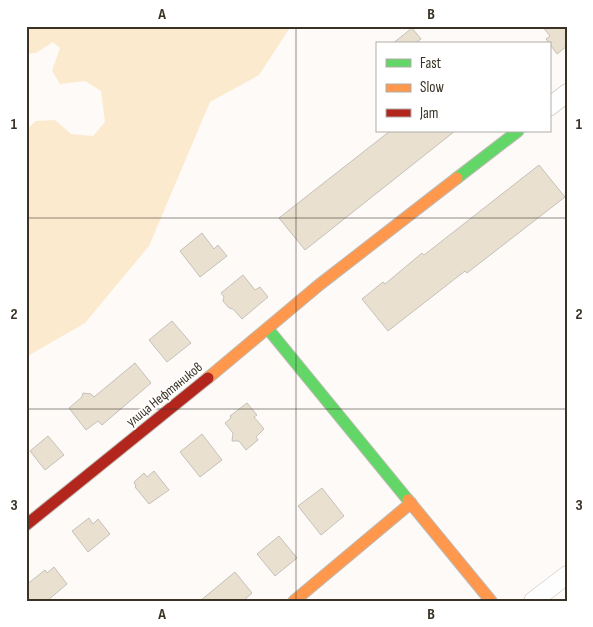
<svg xmlns="http://www.w3.org/2000/svg" width="593" height="627" viewBox="0 0 593 627" font-family="'Sofia Sans Condensed',sans-serif">
  <style>
    .green { fill: #fbeace }
    .building { fill: #e9e0d0; stroke: #c5c0b9 }
    .lines { fill: none; stroke-linecap: round; stroke-linejoin: round }
    .street-casing { stroke: #bfbbb4; stroke-width: 19 }
    .fast-casing { stroke: #bfbbb4; stroke-width: 13 }
    .slow-casing { stroke: #bfbbb4; stroke-width: 13 }
    .jam-casing { stroke: #bfbbb4; stroke-width: 13 }
    .street { stroke: #fffefe; stroke-width: 18 }
    .fast { stroke: #63d668; stroke-width: 11 }
    .slow { stroke: #ff974d; stroke-width: 11 }
    .jam { stroke: #b3261e; stroke-width: 11 }
    .grid { fill: none; stroke: #393225; stroke-width: 1; stroke-opacity: 0.55 }
    .labels { text-anchor: middle; stroke-width: 4; stroke-linejoin: round; paint-order: stroke }
    .street-label { font-size: 14px; fill: #393225; stroke: #fff }
    .neatline { fill: none; stroke: #393225; stroke-width: 2 }
    .grid-label { font-size: 16px; text-anchor: middle; font-weight: bold; fill: #393225 }
  </style>
  <rect width="100%" height="100%" fill="#fdfaf7"/>
  <polygon class="green" points="26,26 291,26 259,75 210,102 149,246 85,323 26,357 26,130 36,121 55,120 71,134 93,136 105,122 101,91 85,81 60,84 52,71 60,48 53,42 36,53 26,54"/>
  <g class="building">
    <polygon points="542,26 567,26 567,46 557,54 546,39 550,36"/>
    <polygon points="412,28 421,39 414,44 392,44"/>
    <polygon points="390,131 455,131 305,250 279,218"/>
    <polygon points="539,165 565,197 467,273 465,271 388,331 362,299 383,282 385,284 422,253 424,255"/>
    <polygon points="202,233 214,249 218,245 227,256 200,277 180,251"/>
    <polygon points="243,275 255,290 260,287 268,297 242,319 233,309 229,308 223,301 224,297 221,293"/>
    <polygon points="172,321 191,343 167,362 149,340"/>
    <polygon points="135,363 151,383 102,425 98,421 86,430 69,408 82,397 83,393 91,394 94,397"/>
    <polygon points="247,403 257,415 254,417 264,429 256,437 258,440 246,450 239,441 232,441 233,433 225,423 231,418 230,416"/>
    <polygon points="202,434 222,460 200,477 180,452"/>
    <polygon points="48,436 64,455 45,470 30,451"/>
    <polygon points="154,471 169,490 149,504 135,487 136,486 134,482 144,473 147,477"/>
    <polygon points="322,488 344,516 321,535 298,506"/>
    <polygon points="89,518 93,524 98,519 110,534 88,552 72,531"/>
    <polygon points="279,536 297,558 275,576 257,554"/>
    <polygon points="54,567 67,584 47,601 26,601 26,585 45,570 47,573"/>
    <polygon points="235,572 252,593 243,601 200,601"/>
  </g>
  <g class="lines">
    <g class="street-casing">
      <g id="street">
        <polyline points="549,107 567,93"/>
        <polyline points="533,601 567,575"/>
      </g>
    </g>
    <g class="fast-casing">
      <g id="fast">
        <polyline points="457,178 518,131"/>
        <polyline points="268,329 408,500"/>
      </g>
    </g>
    <g class="slow-casing">
      <g id="slow">
        <polyline points="208,378 319,285 457,178"/>
        <polyline points="408,500 491,601"/>
        <polyline points="294,601 411,503"/>
      </g>
    </g>
    <g class="jam-casing">
      <polyline id="jam" points="26,525 208,378"/>
    </g>
    <use href="#street" class="street"/>
    <use href="#fast" class="fast"/>
    <use href="#slow" class="slow"/>
    <use href="#jam" class="jam"/>
  </g>
  <path class="grid" d="M 296,26 L 296,601M 26,218 L 567,218M 26,409 L 567,409"/>
  <g class="labels">
    <g class="street-label">
      <text transform="translate(164 394) rotate(-39)" y="5">улица Нефтяников</text>
    </g>
  </g>
  <rect width="593" height="627" fill="none" stroke="#ffffff" stroke-width="55"/>
  <rect x="376" y="42" width="175" height="90" fill="#ffffff" stroke="#b0ada8"/>
  <rect x="386" y="59" width="25" height="8" fill="#63d668" stroke="#b0ada8"/>
  <text x="420" y="68" font-size="15" fill="#393225">Fast</text>
  <rect x="386" y="84" width="25" height="8" fill="#ff974d" stroke="#b0ada8"/>
  <text x="420" y="92" font-size="15" fill="#393225">Slow</text>
  <rect x="386" y="109" width="25" height="8" fill="#b3261e" stroke="#b0ada8"/>
  <text x="420" y="118" font-size="15" fill="#393225">Jam</text>
  <rect x="28" y="28" width="538" height="572" class="neatline"/>
  <g class="grid-label">
    <text x="162" y="19">A</text>
    <text x="431" y="19">B</text>
    <text x="14" y="129">1</text>
    <text x="579" y="129">1</text>
    <text x="14" y="319">2</text>
    <text x="579" y="319">2</text>
    <text x="14" y="510">3</text>
    <text x="579" y="510">3</text>
    <text x="162" y="619">A</text>
    <text x="431" y="619">B</text>
  </g>
</svg>
